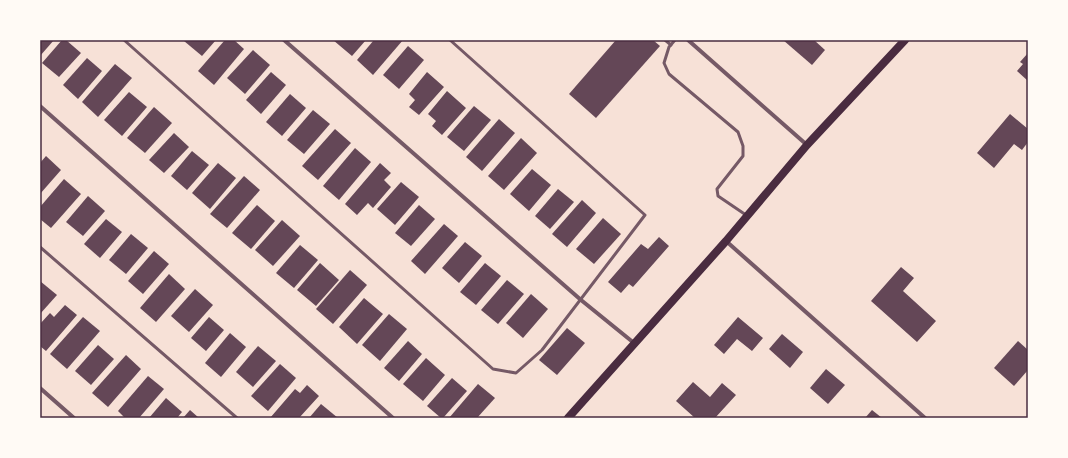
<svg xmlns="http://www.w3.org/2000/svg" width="1068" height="458" viewBox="0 0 1068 458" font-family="Barlow,sans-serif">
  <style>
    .building { fill: #644757 }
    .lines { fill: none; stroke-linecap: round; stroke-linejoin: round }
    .service { stroke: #755966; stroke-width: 3 }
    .minor { stroke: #755966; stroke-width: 4 }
    .secondary { stroke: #4a2c40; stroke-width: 8 }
    .neatline { fill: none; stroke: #4a2c40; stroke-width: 1.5 }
  </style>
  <rect width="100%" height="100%" fill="#f7e1d7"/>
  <g class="building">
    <polygon points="40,40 54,40 40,56"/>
    <polygon points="62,40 66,40 81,53 59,77 42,63"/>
    <polygon points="185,40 216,40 202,56 184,41"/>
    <polygon points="225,40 234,40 244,49 214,85 198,71"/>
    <polygon points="333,40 366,40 352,56"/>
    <polygon points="374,40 403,40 373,75 357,60"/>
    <polygon points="616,40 653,40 660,46 596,118 569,94"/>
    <polygon points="783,40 814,40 825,50 812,65"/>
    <polygon points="408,46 424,60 399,89 383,75"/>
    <polygon points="253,50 270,65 245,94 227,78"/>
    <polygon points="1028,53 1028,81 1017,71 1023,64 1020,62"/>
    <polygon points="87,58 102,71 78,99 63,85"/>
    <polygon points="115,64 132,78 98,117 82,102"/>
    <polygon points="271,72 286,85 261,114 246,100"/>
    <polygon points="427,72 444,87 419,115 409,107 415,100 409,94"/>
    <polygon points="447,91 466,108 442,135 432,126 436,121 428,114"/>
    <polygon points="129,92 147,107 122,136 104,120"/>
    <polygon points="290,94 306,108 282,136 266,122"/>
    <polygon points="474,106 491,120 464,151 447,137"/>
    <polygon points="154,107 172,123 145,153 127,138"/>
    <polygon points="313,110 330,124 304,154 287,140"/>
    <polygon points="1010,114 1028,129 1028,142 1022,150 1014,144 994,168 977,153"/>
    <polygon points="499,119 515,133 482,171 466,157"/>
    <polygon points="335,129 351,143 318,180 302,166"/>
    <polygon points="174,133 189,147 164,173 149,160"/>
    <polygon points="521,138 537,153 504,190 488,176"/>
    <polygon points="355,148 371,162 339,200 323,186"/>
    <polygon points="192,151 209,165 187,190 171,176"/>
    <polygon points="46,156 61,170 40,194 40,163"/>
    <polygon points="218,163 236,178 210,209 192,193"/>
    <polygon points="380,163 391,173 384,180 391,187 373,208 368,203 357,215 345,204"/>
    <polygon points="532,169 551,185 529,211 510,194"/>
    <polygon points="244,176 260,190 227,228 210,214"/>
    <polygon points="64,179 81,194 51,228 40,219 40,207"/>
    <polygon points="401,182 419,197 395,225 377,209"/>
    <polygon points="558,189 574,202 550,229 535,216"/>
    <polygon points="88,196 105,211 83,236 66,222"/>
    <polygon points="582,200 596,213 567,247 552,234"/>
    <polygon points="257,205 275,221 251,249 232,233"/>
    <polygon points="419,205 435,219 411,246 395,233"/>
    <polygon points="603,218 621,234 594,264 576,249"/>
    <polygon points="106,219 122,232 100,258 84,244"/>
    <polygon points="282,220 300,236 273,266 255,250"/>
    <polygon points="444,224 458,236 425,274 411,261"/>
    <polygon points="131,234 148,248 126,274 109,260"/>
    <polygon points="659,237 669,246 633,287 629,284 621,293 608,282 641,244 648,249"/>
    <polygon points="465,242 482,256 459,283 442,268"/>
    <polygon points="300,245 318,260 294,288 276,273"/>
    <polygon points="154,251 169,264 143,294 128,281"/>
    <polygon points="320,263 339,280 316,306 297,290"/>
    <polygon points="485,263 501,276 476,305 460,292"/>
    <polygon points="901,267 914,278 903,291 936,321 917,342 871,301"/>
    <polygon points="350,270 367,285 333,324 316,309"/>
    <polygon points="169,274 185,289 156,322 140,308"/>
    <polygon points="507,280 524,294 498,324 481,310"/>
    <polygon points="40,281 57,295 40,314"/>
    <polygon points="195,289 213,305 189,332 171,316"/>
    <polygon points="531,294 548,309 523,338 506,323"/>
    <polygon points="364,298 383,314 357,344 339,327"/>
    <polygon points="65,305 77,315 46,351 40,346 40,324 50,313 54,317"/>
    <polygon points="389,314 407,329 380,361 362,345"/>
    <polygon points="83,317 100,331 67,369 50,354"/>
    <polygon points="209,317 224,330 206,351 191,338"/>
    <polygon points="738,317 763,338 752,351 737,339 724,354 714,345"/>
    <polygon points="567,328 585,343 557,375 539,360"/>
    <polygon points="230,333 246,347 221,377 205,363"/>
    <polygon points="782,334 803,352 790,368 769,349"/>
    <polygon points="408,341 422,354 399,381 384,368"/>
    <polygon points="1018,341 1028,350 1028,370 1014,386 994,368"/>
    <polygon points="98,345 114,359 91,385 75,371"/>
    <polygon points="258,346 276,361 253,387 236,372"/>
    <polygon points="126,355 141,369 108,407 92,393"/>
    <polygon points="426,358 445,375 423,401 403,384"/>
    <polygon points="280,364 296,378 268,411 251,396"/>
    <polygon points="826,369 845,385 828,404 810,388"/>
    <polygon points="148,376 164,389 139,418 125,418 118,411"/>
    <polygon points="452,378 467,391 443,418 441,418 427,406"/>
    <polygon points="693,382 710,397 722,383 736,395 715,418 695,418 676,401"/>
    <polygon points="478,384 495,398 477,418 449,418"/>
    <polygon points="307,385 319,396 299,418 270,418 295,389 300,393"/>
    <polygon points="166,398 182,412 177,418 149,418"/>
    <polygon points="321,404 338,418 309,418"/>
    <polygon points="190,410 199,418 183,418"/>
    <polygon points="872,410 882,418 865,418"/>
  </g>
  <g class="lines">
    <g class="service">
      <polyline points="124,40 493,369 516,373 542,350 645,215 450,40"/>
      <polyline points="665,40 671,45"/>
      <polyline points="675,40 669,47 664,63 669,74 738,132 743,146 743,156 717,189 718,196 746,215"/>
      <polyline points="40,247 237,418"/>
    </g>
    <g class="minor">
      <polyline points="284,40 581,300 634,343"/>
      <polyline points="688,40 807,145"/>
      <polyline points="40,106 393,418"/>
      <polyline points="726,241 925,418"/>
      <polyline points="40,388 74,418"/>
    </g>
    <polyline class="secondary" points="568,418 726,241 807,145 905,40"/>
  </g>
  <rect width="1068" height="458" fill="none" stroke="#fffaf5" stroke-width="82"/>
  <rect x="41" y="41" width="986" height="376" class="neatline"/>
</svg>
